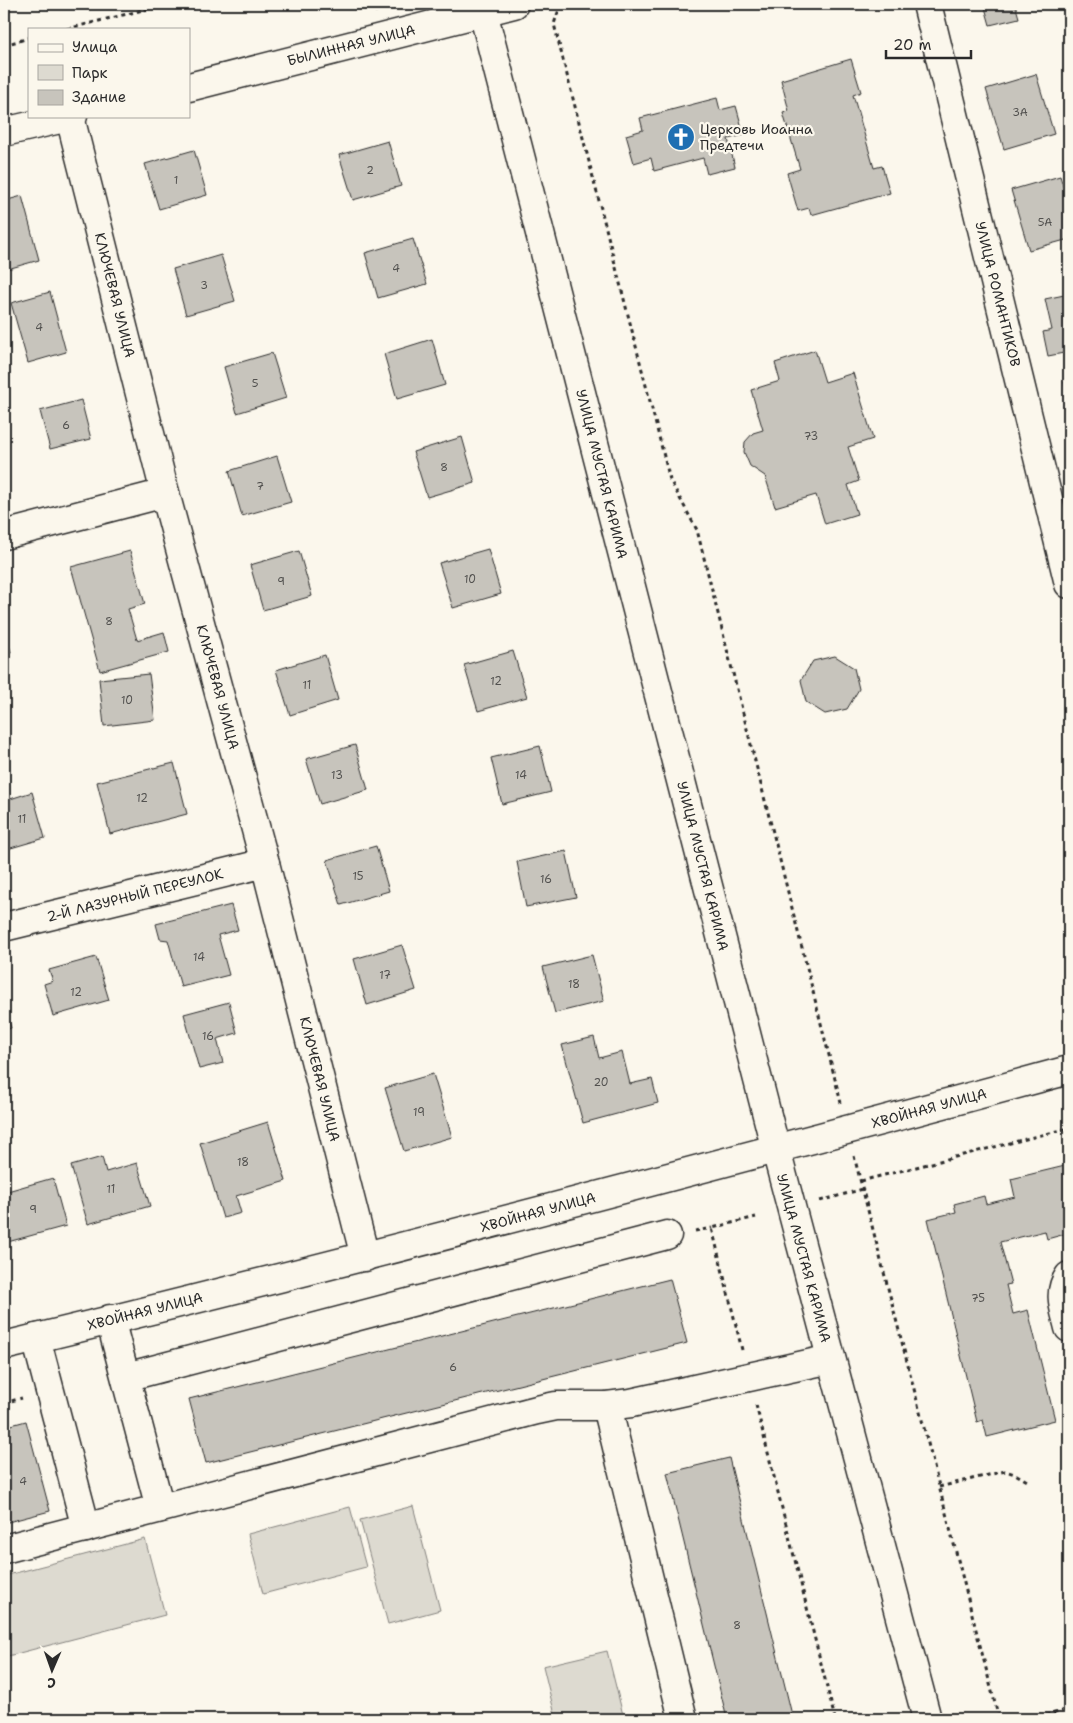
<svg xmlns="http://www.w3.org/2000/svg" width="1073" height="1723" viewBox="0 0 1073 1723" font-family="'Shantell Sans',sans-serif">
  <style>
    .green { fill: #dddad0; stroke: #84827e }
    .building { fill: #c7c4bc; stroke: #2b2b2b }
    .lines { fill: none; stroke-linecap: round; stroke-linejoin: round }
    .minor-casing { stroke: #2b2b2b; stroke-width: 31 }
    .path { stroke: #2b2b2b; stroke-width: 3; stroke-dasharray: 4 4; stroke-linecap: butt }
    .minor { stroke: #fbf7ec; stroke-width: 28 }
    .labels { text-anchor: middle; stroke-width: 4.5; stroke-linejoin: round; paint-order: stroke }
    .number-label { font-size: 11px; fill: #52514f }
    .street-label { font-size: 14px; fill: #2b2b2b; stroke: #fbf7ec }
    .poi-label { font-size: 14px; fill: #2b2b2b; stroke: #fbf7ec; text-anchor: start }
  </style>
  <rect width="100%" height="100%" fill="#fbf7ec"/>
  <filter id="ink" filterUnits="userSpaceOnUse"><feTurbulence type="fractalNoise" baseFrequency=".02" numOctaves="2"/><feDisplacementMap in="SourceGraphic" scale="10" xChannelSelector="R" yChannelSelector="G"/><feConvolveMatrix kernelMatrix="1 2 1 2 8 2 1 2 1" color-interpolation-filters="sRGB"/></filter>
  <g filter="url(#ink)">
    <g class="green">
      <polygon points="413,1506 440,1610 388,1624 360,1520"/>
      <polygon points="350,1507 366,1567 263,1594 248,1534"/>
      <polygon points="145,1539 165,1615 4,1657 4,1576"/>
      <polygon points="607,1651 624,1719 556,1719 543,1666"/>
    </g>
    <g class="building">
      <polygon points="984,4 1015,4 1019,18 990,25"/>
      <polygon points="851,59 861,92 853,95 874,168 882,166 890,193 811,215 809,208 798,211 787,173 800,169 783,113 789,111 781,80"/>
      <polygon points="1036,74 1054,134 1004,149 986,89"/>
      <polygon points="717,98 720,110 736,106 744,135 728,139 735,167 707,174 703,158 654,171 651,158 634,163 626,135 643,130 640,118"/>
      <polygon points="388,141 401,186 353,200 339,155"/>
      <polygon points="194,150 207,195 159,209 145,164"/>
      <polygon points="1060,176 1069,205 1069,239 1029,250 1011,190"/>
      <polygon points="22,196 39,260 4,270 4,201"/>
      <polygon points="413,239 427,284 378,298 365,253"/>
      <polygon points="221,255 235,301 186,315 173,269"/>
      <polygon points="50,292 66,352 28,363 11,303"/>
      <polygon points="1069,294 1069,352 1048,356 1043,332 1052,330 1045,299"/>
      <polygon points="432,339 445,385 397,399 384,354"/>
      <polygon points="815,350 825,382 853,373 873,439 848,447 859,481 848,485 857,514 825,524 816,495 775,507 765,476 750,466 744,452 745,442 753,433 763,430 751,390 780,381 775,363"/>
      <polygon points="272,353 286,398 237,413 224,367"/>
      <polygon points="1069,380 1069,402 1064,382"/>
      <polygon points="81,400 91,439 50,449 40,411"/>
      <polygon points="462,437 475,483 427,497 413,452"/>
      <polygon points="277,456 291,502 242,516 229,471"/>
      <polygon points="488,549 501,594 453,608 439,563"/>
      <polygon points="130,551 145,604 128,609 137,640 164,632 169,652 100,671 71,567"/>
      <polygon points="299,551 312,596 263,610 250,565"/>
      <polygon points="4,628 11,652 4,654"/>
      <polygon points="513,651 527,697 478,711 464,665"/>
      <polygon points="325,655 338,700 290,715 276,670"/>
      <polygon points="835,656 854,668 859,689 847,709 825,714 806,702 801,680 813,661"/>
      <polygon points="149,674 155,720 104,726 99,679"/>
      <polygon points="355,745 368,790 320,804 306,759"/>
      <polygon points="540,746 551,792 502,804 491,758"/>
      <polygon points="174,763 187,814 110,834 97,782"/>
      <polygon points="32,792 45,838 4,850 4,801"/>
      <polygon points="376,846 389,891 341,905 327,860"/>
      <polygon points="566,851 576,897 526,907 517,862"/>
      <polygon points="231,905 238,930 218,935 229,975 181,987 168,940 160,939 156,924"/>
      <polygon points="402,945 416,990 367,1005 354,959"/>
      <polygon points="592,955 604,1001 555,1013 543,967"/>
      <polygon points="96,957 109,1000 53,1016 44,984 53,981 49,970"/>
      <polygon points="229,1002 237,1033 217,1039 223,1063 199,1069 184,1014"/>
      <polygon points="4,1005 11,1028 4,1031"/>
      <polygon points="594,1037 599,1058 622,1052 630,1084 652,1079 658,1103 583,1123 562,1045"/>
      <polygon points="433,1074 452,1137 404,1151 385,1088"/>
      <polygon points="268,1122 286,1181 236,1196 241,1213 223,1218 200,1143"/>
      <polygon points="102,1157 106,1172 137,1163 150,1206 88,1224 71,1166"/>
      <polygon points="1069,1165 1069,1233 1047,1239 1045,1231 1000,1242 1011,1284 1006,1285 1013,1314 1028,1310 1055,1420 987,1437 983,1420 977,1422 928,1219 956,1212 954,1204 984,1196 986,1204 1015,1197 1011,1179"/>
      <polygon points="53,1178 66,1226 4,1243 4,1192"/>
      <polygon points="670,1279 687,1343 206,1463 189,1399"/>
      <polygon points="26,1421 50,1511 4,1523 4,1427"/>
      <polygon points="729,1458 793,1719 727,1719 667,1473"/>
    </g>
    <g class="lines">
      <g class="minor-casing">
        <g id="minor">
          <polyline points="481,4 776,1150 927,1719"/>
          <polyline points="927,4 1069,584"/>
          <polyline points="189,87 514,4"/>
          <polyline points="70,117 165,493 265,863 365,1257"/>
          <polyline points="4,132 73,116"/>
          <polyline points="4,535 165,493"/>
          <polyline points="4,927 265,863"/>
          <path d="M 1069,1276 C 1057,1293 1065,1310 1069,1328"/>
          <polyline points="110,1319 160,1508"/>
          <polyline points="36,1338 86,1528"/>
          <path d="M 4,1346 C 361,1260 715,1166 1069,1070"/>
          <polyline points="126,1377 667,1235"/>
          <polyline points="607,1406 683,1719"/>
          <polyline points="4,1549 537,1410 556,1406 607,1406 631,1403 831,1359"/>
        </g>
      </g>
      <g class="path">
        <polyline points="374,4 377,12"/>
        <polyline points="561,4 554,24 670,480 697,530 841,1103"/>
        <polyline points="67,29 167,4"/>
        <polyline points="4,45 29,38"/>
        <polyline points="854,1156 999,1719"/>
        <polyline points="861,1181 1069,1128"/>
        <polyline points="820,1201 863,1189"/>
        <polyline points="695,1231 712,1228"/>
        <polyline points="742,1350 712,1228 756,1217"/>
        <polyline points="4,1403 22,1398"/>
        <polyline points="756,1405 835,1719"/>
        <polyline points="939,1487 1005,1471 1015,1474 1029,1482"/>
        <polyline points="1030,1719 1063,1711 1069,1707"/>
      </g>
      <use href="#minor" class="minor"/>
    </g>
  </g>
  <defs>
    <g id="church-disc" transform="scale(1.4375)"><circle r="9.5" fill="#1f6fb2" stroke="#fbf7ec"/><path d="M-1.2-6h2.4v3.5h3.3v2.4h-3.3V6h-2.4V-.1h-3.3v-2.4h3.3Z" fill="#fff"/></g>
  </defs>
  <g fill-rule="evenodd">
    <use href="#church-disc" x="681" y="137"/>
  </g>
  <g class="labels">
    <g class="number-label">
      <text x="1020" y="116">3А</text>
      <text x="370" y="174">2</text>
      <text x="176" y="184">1</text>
      <text x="1045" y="226">5А</text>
      <text x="396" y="272">4</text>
      <text x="204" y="289">3</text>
      <text x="39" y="331">4</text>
      <text x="255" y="387">5</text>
      <text x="66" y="429">6</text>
      <text x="811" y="440">73</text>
      <text x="444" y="471">8</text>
      <text x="260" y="490">7</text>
      <text x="470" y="583">10</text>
      <text x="281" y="585">9</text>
      <text x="109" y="625">8</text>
      <text x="496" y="685">12</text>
      <text x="307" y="689">11</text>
      <text x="127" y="704">10</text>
      <text x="337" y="779">13</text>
      <text x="521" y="779">14</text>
      <text x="142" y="802">12</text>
      <text x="22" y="823">11</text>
      <text x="358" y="880">15</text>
      <text x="546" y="883">16</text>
      <text x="199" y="961">14</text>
      <text x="385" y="979">17</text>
      <text x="574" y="988">18</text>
      <text x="76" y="996">12</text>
      <text x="208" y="1040">16</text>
      <text x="601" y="1086">20</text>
      <text x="419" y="1116">19</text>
      <text x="243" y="1166">18</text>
      <text x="111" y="1193">11</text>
      <text x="33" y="1213">9</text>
      <text x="978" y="1302">75</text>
      <text x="453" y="1371">6</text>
      <text x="23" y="1485">4</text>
      <text x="737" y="1629">8</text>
    </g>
    <g class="street-label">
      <text transform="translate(351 45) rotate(-14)" y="5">БЫЛИННАЯ УЛИЦА</text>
      <text transform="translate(998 294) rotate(76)" y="5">УЛИЦА РОМАНТИКОВ</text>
      <text transform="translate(115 295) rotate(76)" y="5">КЛЮЧЕВАЯ УЛИЦА</text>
      <text transform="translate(602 474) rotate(76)" y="5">УЛИЦА МУСТАЯ КАРИМА</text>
      <text transform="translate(218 687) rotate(75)" y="5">КЛЮЧЕВАЯ УЛИЦА</text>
      <text transform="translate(703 866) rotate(76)" y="5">УЛИЦА МУСТАЯ КАРИМА</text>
      <text transform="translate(135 895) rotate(-14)" y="5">2-Й ЛАЗУРНЫЙ ПЕРЕУЛОК</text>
      <text transform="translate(320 1079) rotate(76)" y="5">КЛЮЧЕВАЯ УЛИЦА</text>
      <text transform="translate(929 1108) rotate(-15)" y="5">ХВОЙНАЯ УЛИЦА</text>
      <text transform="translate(538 1212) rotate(-15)" y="5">ХВОЙНАЯ УЛИЦА</text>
      <text transform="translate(804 1258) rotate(75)" y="5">УЛИЦА МУСТАЯ КАРИМА</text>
      <text transform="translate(145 1311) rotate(-14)" y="5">ХВОЙНАЯ УЛИЦА</text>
    </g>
    <g class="poi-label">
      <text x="700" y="134">Церковь Иоанна<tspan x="700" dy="16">Предтечи</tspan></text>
    </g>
  </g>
  <rect width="1073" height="1723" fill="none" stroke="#fbf7ec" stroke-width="20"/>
  <rect x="10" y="10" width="1053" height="1703" fill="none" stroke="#2b2b2b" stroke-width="2" filter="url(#ink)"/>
  <rect x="28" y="28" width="162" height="90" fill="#fbf7ec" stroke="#a8a59f"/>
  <rect x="38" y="44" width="25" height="8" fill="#fbf7ec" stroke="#a8a59f"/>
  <text x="72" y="52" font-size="15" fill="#2b2b2b">Улица</text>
  <rect x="38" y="65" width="25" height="15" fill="#dddad0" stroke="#a8a59f"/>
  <text x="72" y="78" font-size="15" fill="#2b2b2b">Парк</text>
  <rect x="38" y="90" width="25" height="15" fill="#c7c4bc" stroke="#a8a59f"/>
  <text x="72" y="102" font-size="15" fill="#2b2b2b">Здание</text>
  <g transform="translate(52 1670) rotate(182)" stroke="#fbf7ec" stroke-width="4" paint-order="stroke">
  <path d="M0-4L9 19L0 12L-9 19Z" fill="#2b2b2b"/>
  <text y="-8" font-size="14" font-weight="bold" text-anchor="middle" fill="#2b2b2b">С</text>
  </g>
  <path d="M886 50v8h85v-8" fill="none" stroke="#2b2b2b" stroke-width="2.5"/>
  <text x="893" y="50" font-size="15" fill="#2b2b2b" stroke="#fbf7ec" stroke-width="4" paint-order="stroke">20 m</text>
</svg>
